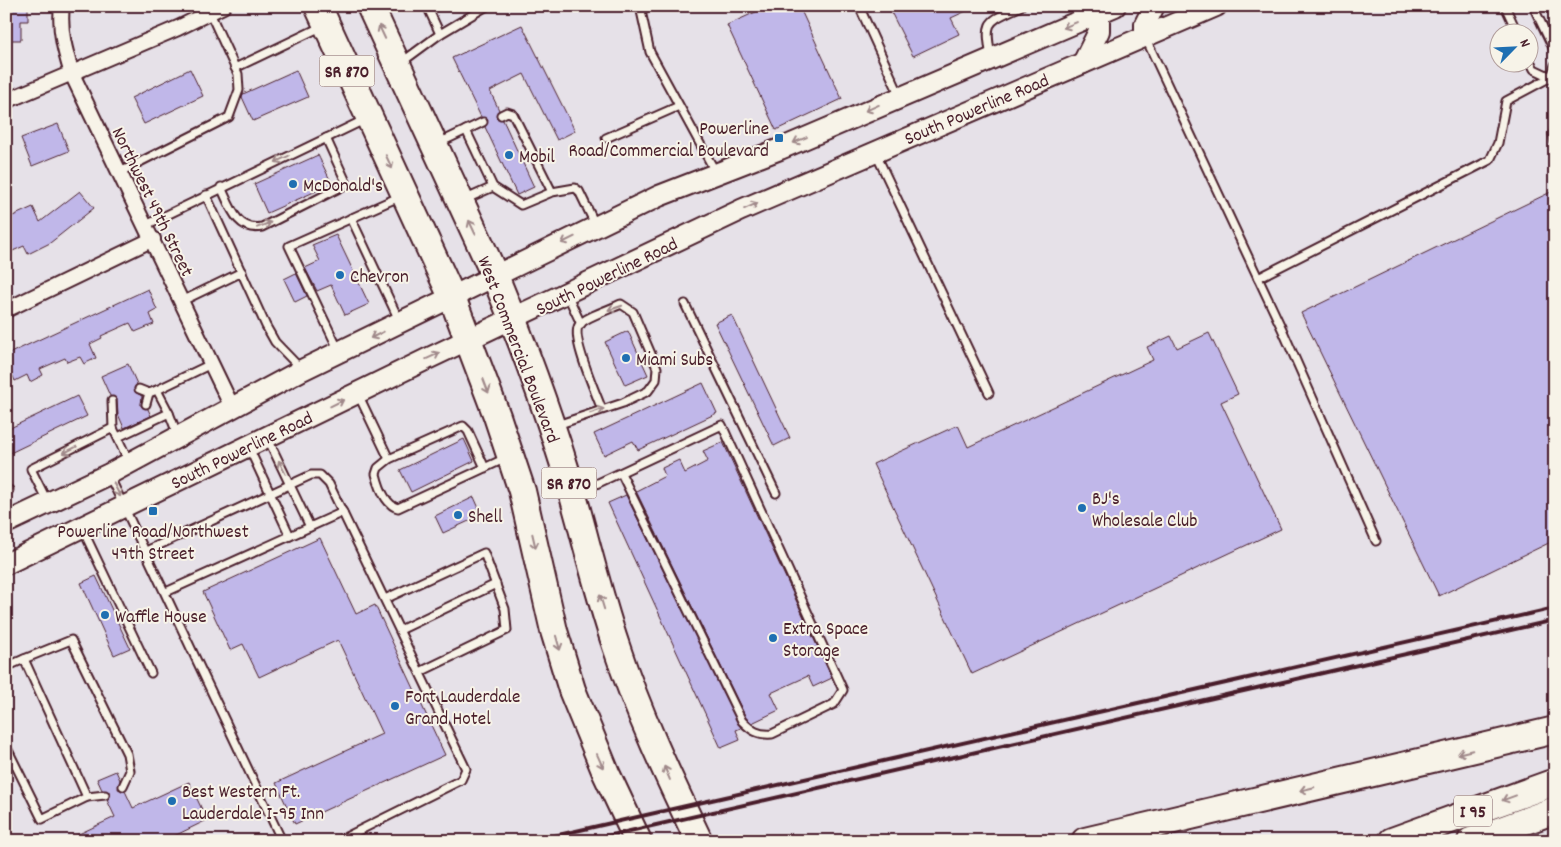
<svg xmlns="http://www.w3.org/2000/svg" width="1561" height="847" viewBox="0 0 1561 847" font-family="Dekko,sans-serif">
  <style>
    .building { fill: #c0b7e9; stroke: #4a1f2b }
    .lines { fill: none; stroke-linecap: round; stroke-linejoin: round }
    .lane-casing { stroke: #4a1f2b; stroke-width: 11 }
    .street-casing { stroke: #4a1f2b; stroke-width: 18 }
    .secondary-casing { stroke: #4a1f2b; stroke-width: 24 }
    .highway-casing { stroke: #4a1f2b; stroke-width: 30 }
    .lane { stroke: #f7f3e8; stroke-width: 7 }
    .street { stroke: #f7f3e8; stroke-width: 14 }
    .secondary { stroke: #f7f3e8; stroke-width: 20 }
    .highway { stroke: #f7f3e8; stroke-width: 26 }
    .rail { stroke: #4a1f2b; stroke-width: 4 }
    .oneway { stroke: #a0898a }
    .poi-dot { fill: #1f6fb2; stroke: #f7f3e8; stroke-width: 2 }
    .labels { text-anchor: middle; stroke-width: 4; stroke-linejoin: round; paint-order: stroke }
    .shield { fill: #f7f3e8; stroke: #7e5f64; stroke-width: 1 }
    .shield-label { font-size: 18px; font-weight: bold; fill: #4a1f2b }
    .street-label { font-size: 19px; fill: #4a1f2b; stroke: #f7f3e8 }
    .poi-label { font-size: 19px; fill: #4a1f2b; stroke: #f7f3e8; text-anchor: start }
  </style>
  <rect width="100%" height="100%" fill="#e6e1e8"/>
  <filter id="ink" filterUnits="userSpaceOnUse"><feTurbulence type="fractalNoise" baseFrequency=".02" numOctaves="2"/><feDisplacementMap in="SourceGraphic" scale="10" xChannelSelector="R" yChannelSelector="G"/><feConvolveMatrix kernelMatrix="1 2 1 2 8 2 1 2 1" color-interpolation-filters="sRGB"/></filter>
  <g filter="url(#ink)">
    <g class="building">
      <polygon points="6,6 28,6 28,21 21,21 21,40 6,40"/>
      <polygon points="769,6 799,6 842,99 776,130 727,25"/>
      <polygon points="888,6 977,6 951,18 959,34 913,56"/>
      <polygon points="522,25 575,131 557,140 524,74 490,91 499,110 496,117 503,120 534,187 517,195 485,127 488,120 481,117 452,58"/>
      <polygon points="190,69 203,96 144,124 131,98"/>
      <polygon points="296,70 308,97 253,121 242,97 243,94"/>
      <polygon points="58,124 69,151 32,166 21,138"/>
      <polygon points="318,155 332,184 267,213 254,184"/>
      <polygon points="1555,190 1555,540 1439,596 1301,313"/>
      <polygon points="80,191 94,208 50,243 28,254 24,246 6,254 6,219 33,207 40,222"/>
      <polygon points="336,235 369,304 345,315 331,285 317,291 305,268 320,261 312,245"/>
      <polygon points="296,273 307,296 295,302 284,279"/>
      <polygon points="148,289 157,310 150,314 154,324 135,332 130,323 101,336 102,338 90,344 96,358 84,364 80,357 67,362 65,358 40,369 43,375 30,382 27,375 15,381 6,361 6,355"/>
      <polygon points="732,315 790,438 774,446 715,323"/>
      <polygon points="628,331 648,375 625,385 605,342"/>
      <polygon points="1209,333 1238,394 1221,402 1281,529 972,674 873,464 958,425 968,447 1153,360 1147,347 1171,336 1177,348"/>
      <polygon points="128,364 137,384 134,388 135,392 142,396 141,406 148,409 151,416 124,428 118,414 117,399 110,396 101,376"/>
      <polygon points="703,383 717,413 638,450 633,441 604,455 594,434"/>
      <polygon points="77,396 87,416 6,455 6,430"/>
      <polygon points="464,439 474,461 411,492 400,470"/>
      <polygon points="723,442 832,678 813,687 808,676 771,693 779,710 752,723 746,718 636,491 665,476 662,468 679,460 685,473 708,461 703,451"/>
      <polygon points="626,495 741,728 736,730 740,740 721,748 608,503"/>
      <polygon points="474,497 482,515 443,533 435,516"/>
      <polygon points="320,538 356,614 375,605 445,755 295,824 276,783 382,734 338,640 259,677 243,644 230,650 203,592"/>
      <polygon points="96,576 130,648 114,655 81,583"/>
      <polygon points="116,771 120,780 118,789 125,791 133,808 189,782 207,820 164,841 64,841 115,817 107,800 110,797 110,792 102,790 97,779"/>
    </g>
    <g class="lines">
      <g class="lane-casing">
        <g id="lane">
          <polyline points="427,6 440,34"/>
          <polyline points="647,6 641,11 650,52 716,173"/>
          <polyline points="859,6 900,96"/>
          <polyline points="1505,6 1517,32"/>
          <polyline points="1533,6 1555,52"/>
          <polyline points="1146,39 1282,329 1376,541"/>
          <polyline points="1528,57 1534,69 1551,77 1555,65"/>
          <path d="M 991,58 C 985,19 986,23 1021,6"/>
          <polyline points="402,62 440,34 487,6"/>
          <polyline points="235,68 323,26"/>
          <polyline points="501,115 507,112 513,114 552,192 575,188 579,191 596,226"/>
          <polyline points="466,130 493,187 521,205 552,192"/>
          <polyline points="1555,130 1553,134 1555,143"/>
          <polyline points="606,138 679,106"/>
          <polyline points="439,143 483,122"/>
          <polyline points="876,154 989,393"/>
          <polyline points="120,172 229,117 239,90 238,74 210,13"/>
          <path d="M 221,187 C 230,206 237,232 262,227 L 347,184 L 326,138"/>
          <polyline points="206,195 266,326 275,342 301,369"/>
          <polyline points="466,199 493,187"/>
          <polyline points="351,218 399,320"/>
          <polyline points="146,225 364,120"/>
          <polyline points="1258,278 1490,160 1498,143 1506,101 1551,77 1555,82"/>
          <polyline points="567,294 581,324"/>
          <polyline points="182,301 242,272"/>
          <polyline points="685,304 776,493"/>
          <polyline points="339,351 289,246 399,197"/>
          <polyline points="139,389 149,393 157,390"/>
          <polyline points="358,394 389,459"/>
          <polyline points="112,401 113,428 129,462"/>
          <polyline points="146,404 149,393"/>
          <polyline points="169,413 178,436"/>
          <path d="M 557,425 L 623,403 L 648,391 L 656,380 L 657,368 L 633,312 L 621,304 C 611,309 585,317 579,325 C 570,337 597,395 602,410"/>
          <polyline points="118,437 169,413 157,390 211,364"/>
          <polyline points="268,439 310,527"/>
          <polyline points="249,448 290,536"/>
          <path d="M 485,468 L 468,431 L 463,426 L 389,459 L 378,468 L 376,474 C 379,486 385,505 398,508 L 506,458"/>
          <polyline points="109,475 282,841"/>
          <polyline points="6,491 9,490"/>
          <path d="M 577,493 L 722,425 L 843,690 L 834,704 L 772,734 C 758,735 752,731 742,721 L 621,473"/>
          <polyline points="47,501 31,469 113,428"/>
          <polyline points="83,530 151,673"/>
          <polyline points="146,551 311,475 320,475 329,484 466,769 461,780 338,841"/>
          <polyline points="166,592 343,512"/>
          <polyline points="385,599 484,553 505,609 507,630 420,672"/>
          <polyline points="400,630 496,584"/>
          <polyline points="24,659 71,640 127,754 130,771 123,786"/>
          <polyline points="6,667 24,659 87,797 42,819 6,746"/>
          <polyline points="87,797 105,795"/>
        </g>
      </g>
      <g class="street-casing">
        <g id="street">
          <path d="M 62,6 C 59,30 65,51 72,74 L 232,407"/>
          <polyline points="6,101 178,28 223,6"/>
          <polyline points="6,310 153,239"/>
        </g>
      </g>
      <g class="secondary-casing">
        <g id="secondary">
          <polyline points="1145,37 1145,24 1154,6"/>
          <polyline points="1083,63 1099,31 1099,13"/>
          <polyline points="6,523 109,474 302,370 659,196 780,149 1115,6"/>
          <polyline points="6,564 427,359 741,210 1216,6"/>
        </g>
      </g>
      <g class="highway-casing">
        <g id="highway">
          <polyline points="318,6 452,297 497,416 522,491 554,631 572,690 606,773 638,841"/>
          <path d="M 370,6 L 495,276 C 521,339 545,403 565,468 C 583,527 596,587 616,646 C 638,713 669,778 699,841"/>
          <polyline points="1085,841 1555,730"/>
          <polyline points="1392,841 1555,782"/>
          <polyline points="1471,841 1555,810"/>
        </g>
      </g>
      <use href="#lane" class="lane"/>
      <use href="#street" class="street"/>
      <use href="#secondary" class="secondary"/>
      <use href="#highway" class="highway"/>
      <g class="rail">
        <polyline points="532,841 1555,608"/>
        <polyline points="586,841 1555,620"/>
      </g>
    </g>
    <defs><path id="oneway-shaft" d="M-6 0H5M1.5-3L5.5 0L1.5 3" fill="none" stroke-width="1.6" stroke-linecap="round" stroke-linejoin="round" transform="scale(1.25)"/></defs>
    <g class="oneway">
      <use href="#oneway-shaft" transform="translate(1070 25) rotate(157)"/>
      <use href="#oneway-shaft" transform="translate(382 32) rotate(-115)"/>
      <use href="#oneway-shaft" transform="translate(872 108) rotate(156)"/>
      <use href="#oneway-shaft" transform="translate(800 140) rotate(157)"/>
      <use href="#oneway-shaft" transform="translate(282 159) rotate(155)"/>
      <use href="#oneway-shaft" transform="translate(389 162) rotate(65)"/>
      <use href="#oneway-shaft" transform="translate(751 206) rotate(-24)"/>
      <use href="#oneway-shaft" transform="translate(264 225) rotate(-21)"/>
      <use href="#oneway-shaft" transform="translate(472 227) rotate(-115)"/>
      <use href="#oneway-shaft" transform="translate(568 240) rotate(154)"/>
      <use href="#oneway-shaft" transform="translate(615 308) rotate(162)"/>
      <use href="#oneway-shaft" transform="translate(377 335) rotate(154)"/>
      <use href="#oneway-shaft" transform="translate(433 356) rotate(-25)"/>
      <use href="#oneway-shaft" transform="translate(486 386) rotate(69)"/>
      <use href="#oneway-shaft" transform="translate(337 403) rotate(-26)"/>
      <use href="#oneway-shaft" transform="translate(597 411) rotate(-18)"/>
      <use href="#oneway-shaft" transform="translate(70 450) rotate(154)"/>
      <use href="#oneway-shaft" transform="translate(282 467) rotate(-117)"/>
      <use href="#oneway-shaft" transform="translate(117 490) rotate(63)"/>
      <use href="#oneway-shaft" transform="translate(534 541) rotate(77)"/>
      <use href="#oneway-shaft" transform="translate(602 602) rotate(-107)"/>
      <use href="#oneway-shaft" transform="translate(558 643) rotate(74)"/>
      <use href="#oneway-shaft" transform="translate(1465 752) rotate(167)"/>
      <use href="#oneway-shaft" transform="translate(600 761) rotate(66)"/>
      <use href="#oneway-shaft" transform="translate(667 773) rotate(-113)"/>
      <use href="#oneway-shaft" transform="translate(1307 789) rotate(167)"/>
      <use href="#oneway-shaft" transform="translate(1509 798) rotate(160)"/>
    </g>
  </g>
  <g class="poi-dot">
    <rect x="774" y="133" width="10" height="10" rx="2.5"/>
    <circle cx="509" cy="155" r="5"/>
    <circle cx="293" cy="184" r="5"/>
    <circle cx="340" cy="275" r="5"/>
    <circle cx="626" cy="358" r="5"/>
    <circle cx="1082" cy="508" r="5"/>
    <rect x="148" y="506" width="10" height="10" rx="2.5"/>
    <circle cx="458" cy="515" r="5"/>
    <circle cx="105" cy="615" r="5"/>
    <circle cx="773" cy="638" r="5"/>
    <circle cx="395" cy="706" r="5"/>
    <circle cx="172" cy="801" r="5"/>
  </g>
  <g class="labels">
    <g class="shield">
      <rect x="319.5" y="55.5" width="55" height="31" rx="4"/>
      <rect x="541.5" y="467.5" width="55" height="31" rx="4"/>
      <rect x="1454" y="795.5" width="38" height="31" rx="4"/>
    </g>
    <g class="shield-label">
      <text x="347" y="77">SR 870</text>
      <text x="569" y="489">SR 870</text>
      <text x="1473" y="817">I 95</text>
    </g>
    <g class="street-label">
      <text transform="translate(976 108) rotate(-23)" y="7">South Powerline Road</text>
      <text transform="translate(154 201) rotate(64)" y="7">Northwest 49th Street</text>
      <text transform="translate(606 275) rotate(-26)" y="7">South Powerline Road</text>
      <text transform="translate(520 349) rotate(69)" y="7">West Commercial Boulevard</text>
      <text transform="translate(241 449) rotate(-26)" y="7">South Powerline Road</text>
    </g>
    <g class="poi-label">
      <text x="769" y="134" text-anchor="end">Powerline<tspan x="769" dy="22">Road/Commercial Boulevard</tspan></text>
      <text x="519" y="162">Mobil</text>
      <text x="303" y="191">McDonald's</text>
      <text x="350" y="282">Chevron</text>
      <text x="636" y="365">Miami Subs</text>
      <text x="1092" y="504">BJ's<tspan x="1092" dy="22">Wholesale Club</tspan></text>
      <text x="468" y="522">Shell</text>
      <text x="153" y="537" text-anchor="middle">Powerline Road/Northwest<tspan x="153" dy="22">49th Street</tspan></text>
      <text x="115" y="622">Waffle House</text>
      <text x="783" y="634">Extra Space<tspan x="783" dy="22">Storage</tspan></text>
      <text x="405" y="702">Fort Lauderdale<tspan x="405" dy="22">Grand Hotel</tspan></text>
      <text x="182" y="797">Best Western Ft.<tspan x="182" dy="22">Lauderdale I-95 Inn</tspan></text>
    </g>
  </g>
  <rect width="1561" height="847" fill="none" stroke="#f7f3e8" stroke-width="25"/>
  <rect x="12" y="12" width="1536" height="822" fill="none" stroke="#4a1f2b" stroke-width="2" filter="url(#ink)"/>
  <g transform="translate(1514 48) rotate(66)"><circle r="24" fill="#f7f3e8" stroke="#b29e9c"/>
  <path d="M0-4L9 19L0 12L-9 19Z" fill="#1f6fb2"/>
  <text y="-8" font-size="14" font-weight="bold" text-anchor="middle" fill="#4a1f2b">N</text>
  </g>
</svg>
